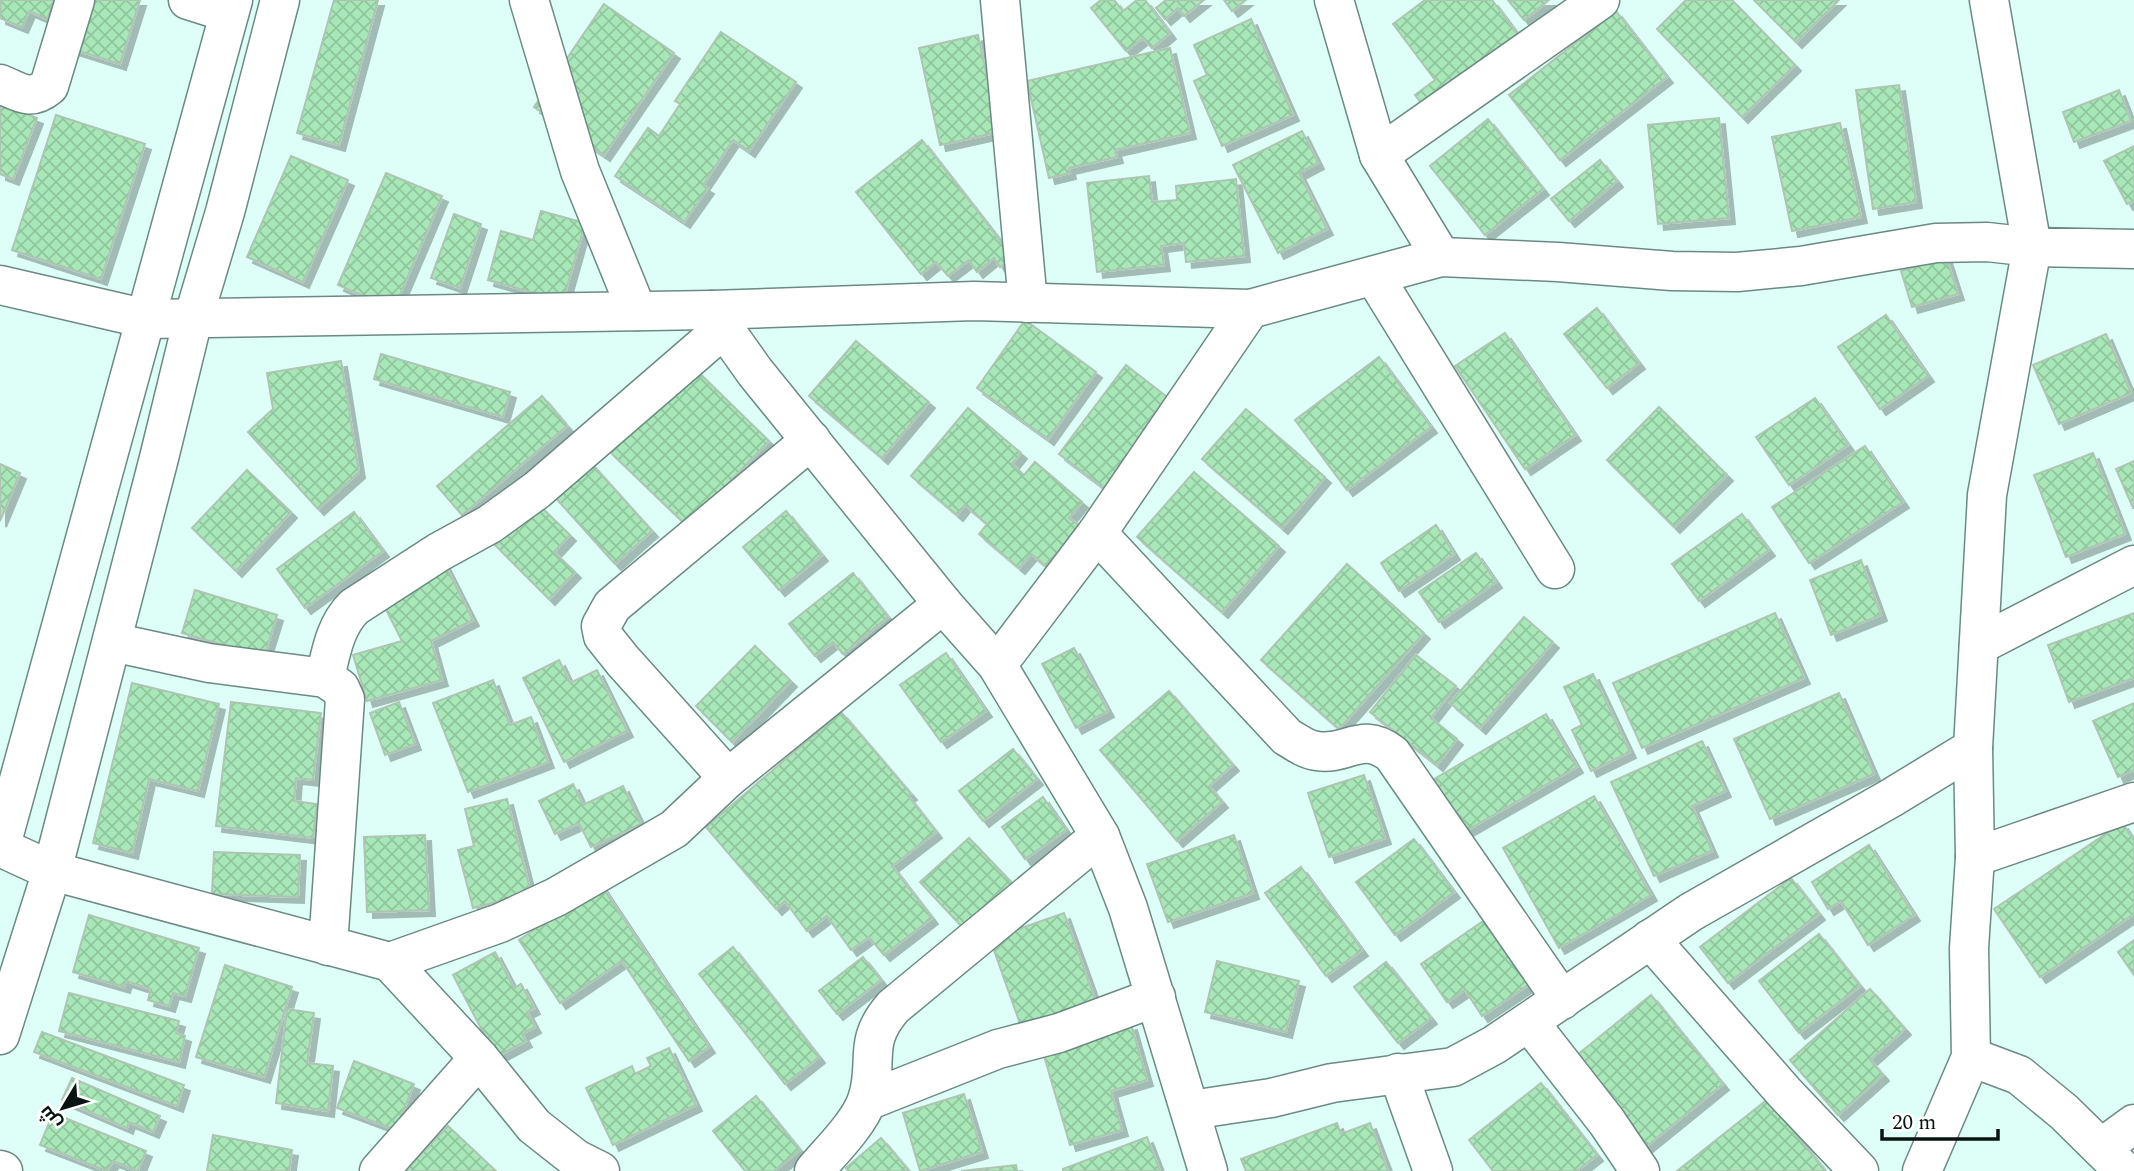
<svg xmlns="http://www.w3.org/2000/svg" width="2134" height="1171" viewBox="0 0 2134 1171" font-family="Spectral,Cairo,serif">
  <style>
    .building { fill: url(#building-cross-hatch); stroke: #adc5b2; stroke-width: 2; filter: url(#shadow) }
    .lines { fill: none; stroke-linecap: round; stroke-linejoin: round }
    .street-casing { stroke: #6b8a83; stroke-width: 41 }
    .primary-casing { stroke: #6b8a83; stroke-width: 41 }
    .street { stroke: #fff; stroke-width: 38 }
    .primary { stroke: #fff; stroke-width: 38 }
  </style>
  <defs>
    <pattern id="building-cross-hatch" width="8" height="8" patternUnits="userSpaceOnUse" patternTransform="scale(1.75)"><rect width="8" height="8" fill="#a8e8b8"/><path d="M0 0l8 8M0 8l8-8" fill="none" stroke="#8fc69d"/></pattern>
    <filter id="shadow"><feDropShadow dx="6" dy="6" stdDeviation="0" flood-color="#0004"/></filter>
  </defs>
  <rect width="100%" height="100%" fill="#ddfff7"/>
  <g class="building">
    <polygon points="1,0 55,0 47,19 29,11 22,27 0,18"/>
    <polygon points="81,0 140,0 120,64 66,47"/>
    <polygon points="334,0 378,0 339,145 297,133"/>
    <polygon points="1101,0 1114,0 1123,11 1137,0 1145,0 1170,33 1152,48 1143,38 1126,51 1091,8"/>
    <polygon points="1166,0 1204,0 1184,16 1178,8 1165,19 1156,8"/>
    <polygon points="1224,0 1246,0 1232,11"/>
    <polygon points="1425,0 1492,0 1524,43 1429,113 1415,95 1435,80 1393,24"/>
    <polygon points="1508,0 1549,0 1524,20"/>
    <polygon points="1686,0 1732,0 1795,65 1742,117 1657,29"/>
    <polygon points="1754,0 1839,0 1796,42"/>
    <polygon points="604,4 674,53 604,155 534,107"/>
    <polygon points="1616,11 1667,77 1560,160 1509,95"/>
    <polygon points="1251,19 1293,115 1222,146 1194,81 1207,75 1194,45"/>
    <polygon points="721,32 796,82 749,151 733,140 703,185 708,188 684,222 615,176 648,128 659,136 680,104 675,101"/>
    <polygon points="978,35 999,132 940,145 919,48"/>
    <polygon points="1170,48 1190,133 1115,150 1117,157 1069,168 1070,173 1049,178 1027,81"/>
    <polygon points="1899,85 1916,202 1873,209 1856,90"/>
    <polygon points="2119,90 2131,121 2074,142 2063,112"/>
    <polygon points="0,103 37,118 13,179 0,174"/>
    <polygon points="56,115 145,144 101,279 12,250"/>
    <polygon points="1719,118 1729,218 1658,224 1648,125"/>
    <polygon points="1488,119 1543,189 1485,235 1430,166"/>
    <polygon points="1840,123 1861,217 1792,231 1772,137"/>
    <polygon points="1302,131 1318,163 1299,173 1327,229 1278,253 1233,165"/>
    <polygon points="922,140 1013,257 1000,267 994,258 977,272 969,260 948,276 936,262 921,274 856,192"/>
    <polygon points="2134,146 2134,201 2127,204 2104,161"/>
    <polygon points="291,156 348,180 303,282 247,257"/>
    <polygon points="1600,160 1617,181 1569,221 1551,199"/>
    <polygon points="386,173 442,196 394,309 338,285"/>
    <polygon points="1149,176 1152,202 1177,200 1176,186 1236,179 1244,256 1186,262 1184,243 1161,246 1164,265 1097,272 1087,183"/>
    <polygon points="541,211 585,223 563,301 488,280 501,231 533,240"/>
    <polygon points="454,214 481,224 460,288 431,278"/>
    <polygon points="1946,257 1958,294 1912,307 1901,271"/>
    <polygon points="1597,308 1639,363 1607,388 1564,334"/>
    <polygon points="1886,315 1928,376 1880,409 1838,347"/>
    <polygon points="1025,320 1096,372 1048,439 977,388"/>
    <polygon points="1505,333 1575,435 1525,469 1455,366"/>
    <polygon points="2106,334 2131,393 2059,424 2033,365"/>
    <polygon points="856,341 929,402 882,458 809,396"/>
    <polygon points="381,354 510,392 503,417 374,379"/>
    <polygon points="1379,357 1431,427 1347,490 1295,420"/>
    <polygon points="341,361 359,472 318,509 248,432 273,409 267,373"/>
    <polygon points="690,364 769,441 687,526 608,450"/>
    <polygon points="1126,365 1167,397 1148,422 1154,428 1107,490 1059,454"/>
    <polygon points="542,396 567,426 462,515 437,486"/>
    <polygon points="1815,398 1848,445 1789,485 1756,437"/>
    <polygon points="1659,407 1727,475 1674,527 1607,460"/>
    <polygon points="968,408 1021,453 1012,464 1024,475 1035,462 1082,502 1069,518 1080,526 1046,566 1031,554 1019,568 979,534 987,524 965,505 957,515 911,476"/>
    <polygon points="1246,409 1325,477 1282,528 1202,459"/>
    <polygon points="1865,446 1903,502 1809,563 1772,507"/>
    <polygon points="2093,453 2125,534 2066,557 2034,475"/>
    <polygon points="2134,461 2134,508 2133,508 2116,469"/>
    <polygon points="590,462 652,531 615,564 553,495"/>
    <polygon points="0,464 20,473 0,521"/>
    <polygon points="247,470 291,512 236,571 192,528"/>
    <polygon points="1194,472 1279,546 1222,612 1137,537"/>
    <polygon points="537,503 570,535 554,552 575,572 549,599 495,545"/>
    <polygon points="786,511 822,555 779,590 743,547"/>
    <polygon points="354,512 383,551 305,608 277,569"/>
    <polygon points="1742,514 1769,550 1699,601 1672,564"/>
    <polygon points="1436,525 1454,554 1399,591 1381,563"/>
    <polygon points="1476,553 1496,582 1439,622 1419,592"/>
    <polygon points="1861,560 1881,615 1831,635 1810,580"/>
    <polygon points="444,563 473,620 431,641 442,680 367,701 353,655 402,641 379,596"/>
    <polygon points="1347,564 1424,633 1339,729 1261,660"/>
    <polygon points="853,573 888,617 843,654 833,642 815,656 789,624"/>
    <polygon points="195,590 277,615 264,657 182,633"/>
    <polygon points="1775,613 1804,678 1642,748 1613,683"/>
    <polygon points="2134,613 2134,678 2069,702 2048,645"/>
    <polygon points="1524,617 1553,642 1480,728 1450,703"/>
    <polygon points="755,646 791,681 732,742 696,706"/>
    <polygon points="1074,648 1108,711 1076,728 1042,664"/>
    <polygon points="946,653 986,711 941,742 900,685"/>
    <polygon points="1416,655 1456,686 1431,718 1457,739 1437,765 1370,712"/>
    <polygon points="559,660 570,683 597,670 627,731 564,762 523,678"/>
    <polygon points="1593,674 1630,752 1591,771 1572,730 1582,725 1564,687"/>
    <polygon points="493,680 510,725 531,717 548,762 468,792 433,703"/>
    <polygon points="132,683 219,704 198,791 149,779 132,853 93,843"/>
    <polygon points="1169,691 1233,765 1209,786 1222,802 1177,841 1100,750"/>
    <polygon points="1839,693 1874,774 1770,819 1734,739"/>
    <polygon points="231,702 321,713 313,780 296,778 294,801 317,804 313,838 216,826"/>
    <polygon points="399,702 415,744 385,755 370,713"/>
    <polygon points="2134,703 2134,770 2118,777 2093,721"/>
    <polygon points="841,712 911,794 908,796 936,832 892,866 932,918 884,955 869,937 851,950 827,916 807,931 785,901 776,909 706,827"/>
    <polygon points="1546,714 1577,767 1464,832 1434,779"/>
    <polygon points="1702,741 1725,791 1692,806 1712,851 1654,876 1611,782"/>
    <polygon points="1013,749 1037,779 983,821 959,791"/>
    <polygon points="1364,775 1385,838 1329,857 1308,793"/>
    <polygon points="573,784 583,805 623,786 641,824 591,847 579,823 555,834 539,801"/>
    <polygon points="1594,796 1651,895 1559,948 1503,848"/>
    <polygon points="1043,797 1066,830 1025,859 1002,827"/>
    <polygon points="507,799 531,893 473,908 458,850 474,846 465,809"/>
    <polygon points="2122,823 2134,841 2134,914 2040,977 1994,909"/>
    <polygon points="425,835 429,910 367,912 364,837"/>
    <polygon points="1234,835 1253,893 1168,922 1147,864"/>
    <polygon points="969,838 1013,884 964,929 920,882"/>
    <polygon points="1414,839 1454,892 1395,935 1356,882"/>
    <polygon points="1869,845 1914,915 1868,945 1841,901 1828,909 1812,882"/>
    <polygon points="214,852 300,855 298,897 212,894"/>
    <polygon points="1301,867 1362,950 1326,976 1265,893"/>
    <polygon points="1791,878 1819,914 1728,983 1700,947"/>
    <polygon points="601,885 709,1047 689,1061 622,961 560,1003 519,940"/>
    <polygon points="1064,913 1098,1008 1024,1035 990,939"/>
    <polygon points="89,915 199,948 185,996 173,993 169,1006 148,1000 151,989 126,981 124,987 73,972"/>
    <polygon points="1489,917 1533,982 1482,1016 1465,990 1447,1002 1421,964"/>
    <polygon points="1819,934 1860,986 1799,1033 1759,981"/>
    <polygon points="2134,940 2134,975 2118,952"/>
    <polygon points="733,947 819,1057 785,1084 699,974"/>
    <polygon points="495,952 514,988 521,984 534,1008 527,1012 535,1027 522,1034 526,1041 496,1057 453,975"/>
    <polygon points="863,957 881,980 837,1014 819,991"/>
    <polygon points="1217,961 1299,981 1286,1032 1205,1012"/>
    <polygon points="1386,962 1431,1018 1398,1043 1354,987"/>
    <polygon points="225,965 292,987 264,1077 196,1057"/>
    <polygon points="1870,989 1905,1029 1870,1060 1883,1075 1838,1115 1790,1060"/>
    <polygon points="69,993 179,1021 176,1033 185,1036 179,1062 59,1031"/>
    <polygon points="1651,995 1723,1084 1643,1149 1571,1060"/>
    <polygon points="287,1009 314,1013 307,1063 333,1066 328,1111 276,1103"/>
    <polygon points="1131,1024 1147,1080 1111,1091 1122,1130 1070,1145 1042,1049"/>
    <polygon points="42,1032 184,1085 177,1106 34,1052"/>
    <polygon points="669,1048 696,1105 613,1145 586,1088 632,1066 635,1074 651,1066 647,1058"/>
    <polygon points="354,1061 414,1084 396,1130 337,1108"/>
    <polygon points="72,1078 160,1116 153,1132 129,1122 127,1128 62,1100"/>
    <polygon points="1541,1083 1597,1155 1577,1171 1493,1171 1469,1140"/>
    <polygon points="964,1094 982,1152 920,1171 903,1113"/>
    <polygon points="756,1096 800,1150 774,1171 745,1171 713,1131"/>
    <polygon points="1768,1099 1825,1171 1677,1171"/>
    <polygon points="53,1113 146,1151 138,1171 113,1161 107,1171 40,1145"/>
    <polygon points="1337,1123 1341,1134 1370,1123 1388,1171 1246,1171 1241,1159"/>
    <polygon points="448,1126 496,1171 405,1171"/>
    <polygon points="213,1135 292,1150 289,1171 207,1171"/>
    <polygon points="1147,1137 1160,1171 1063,1171 1063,1169"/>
    <polygon points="881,1138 909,1171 848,1171 846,1168"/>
    <polygon points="1016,1165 1017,1171 961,1171"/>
  </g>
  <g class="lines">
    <g class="street-casing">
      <g id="street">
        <polyline points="188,0 229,13"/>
        <polyline points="529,0 580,171 637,311"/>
        <polyline points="1000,0 1028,303"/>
        <polyline points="1334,0 1379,155 1441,257"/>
        <path d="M 0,84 C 20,92 30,102 49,86 L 75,0"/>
        <polyline points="1379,155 1600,0"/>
        <polyline points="1374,276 1555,569"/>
        <polyline points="0,285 147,319 711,310 974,301 1250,309 1441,257 1558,262 1672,271 1737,272 1801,266 1936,243 1987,242 2032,247 2134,249"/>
        <polyline points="711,310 755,372 943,604 997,665 1100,836 1128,908 1208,1171"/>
        <path d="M 1097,533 L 1287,737 C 1296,742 1306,750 1317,751 C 1348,756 1361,730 1392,754 L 1562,1000"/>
        <polyline points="112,642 209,663 325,678 340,688 345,699 328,946"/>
        <polyline points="1979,645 2134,565"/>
        <polyline points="997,665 1097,533 1250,309"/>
        <path d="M 325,678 C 331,652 335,626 354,607 L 439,552 L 490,524 L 537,490 L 722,330"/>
        <polyline points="728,778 623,661 603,636 601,626 612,606 811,440"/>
        <polyline points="0,847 52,871 390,962 479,1058 534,1126 576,1159 600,1171"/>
        <polyline points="1975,857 2134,802"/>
        <polyline points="1650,939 1784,1092 1859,1171"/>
        <polyline points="390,962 500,923 556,897 674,829 728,778 943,604"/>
        <polyline points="1529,1022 1607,1122 1640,1171"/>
        <polyline points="1971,1057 2019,1075 2064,1112 2124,1171"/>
        <polyline points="1398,1073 1433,1171"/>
        <polyline points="867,1101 998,1049 1059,1033 1156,997"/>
        <polyline points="1191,1110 1271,1098 1332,1083 1453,1067 1494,1045 1691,912 1891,798 1973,748"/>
        <polyline points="2101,1148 2134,1124"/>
        <polyline points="0,1170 3,1171"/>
        <polyline points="379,1171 479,1058"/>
        <path d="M 814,1171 C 830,1152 859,1124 867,1100 C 880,1061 861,1044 893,1007 L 1100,836"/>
        <polyline points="1922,1171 1971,1057 1969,948 1975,857 1973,748 1987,495 2032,247 1989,0"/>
      </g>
    </g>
    <g class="primary-casing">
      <g id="primary">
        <polyline points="0,849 233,0"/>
        <polyline points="0,1035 52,871 159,458 193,319 225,212 280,0"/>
      </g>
    </g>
    <use href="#street" class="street"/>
    <use href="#primary" class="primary"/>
  </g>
  <g transform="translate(63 1108) rotate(232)" stroke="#ffffff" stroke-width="5" paint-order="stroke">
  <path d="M0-5L12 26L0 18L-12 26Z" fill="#081411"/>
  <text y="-10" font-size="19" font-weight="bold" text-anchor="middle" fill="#081411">ش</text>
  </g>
  <path d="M1882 1129v10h116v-10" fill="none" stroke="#081411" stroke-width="3.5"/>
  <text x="1892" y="1129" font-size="21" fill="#081411" stroke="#ffffff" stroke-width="5" paint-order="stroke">20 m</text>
</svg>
